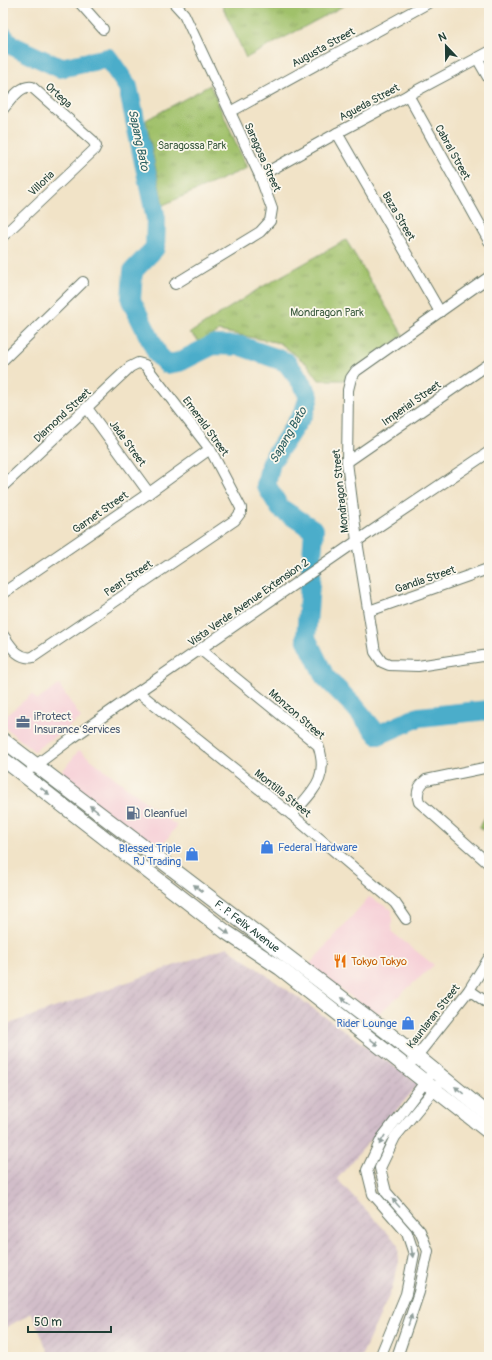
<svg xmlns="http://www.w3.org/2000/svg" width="492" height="1360" viewBox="0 0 492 1360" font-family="Pangolin,sans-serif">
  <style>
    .built { fill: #f6cfd7 }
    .industrial { fill: url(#industrial-furrows) }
    .grass { fill: url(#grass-tufts); stroke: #607f4f }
    .pitch { fill: #a0c16a; stroke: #607f4f }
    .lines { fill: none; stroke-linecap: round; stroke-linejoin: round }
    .river { stroke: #4badca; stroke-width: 20 }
    .minor-casing { stroke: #687767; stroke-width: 12 }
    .secondary-casing { stroke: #687767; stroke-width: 16 }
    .minor { stroke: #fff; stroke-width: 10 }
    .secondary { stroke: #fff; stroke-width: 14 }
    .oneway { fill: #8f9e9a }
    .labels { text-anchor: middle; stroke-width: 3.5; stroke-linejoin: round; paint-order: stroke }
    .street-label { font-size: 11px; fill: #1f3d34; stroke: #fbf7ec }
    .park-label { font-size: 11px; fill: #3f5e42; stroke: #fbf7ec }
    .service-label { font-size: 11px; fill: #4e5e75; stroke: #fbf7ec; text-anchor: start }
    .shop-label { font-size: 11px; fill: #366cbe; stroke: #fbf7ec; text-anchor: end }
    .food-label { font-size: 11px; fill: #c56008; stroke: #fbf7ec; text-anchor: start }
    .water-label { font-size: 12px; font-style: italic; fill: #2c5f61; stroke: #fbf7ec }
  </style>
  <defs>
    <pattern id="industrial-furrows" width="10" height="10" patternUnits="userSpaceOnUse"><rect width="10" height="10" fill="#d1bdc9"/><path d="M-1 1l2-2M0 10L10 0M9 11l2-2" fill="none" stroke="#b3a3ad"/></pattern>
    <pattern id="grass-tufts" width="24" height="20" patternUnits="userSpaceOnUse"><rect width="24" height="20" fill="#a0c16a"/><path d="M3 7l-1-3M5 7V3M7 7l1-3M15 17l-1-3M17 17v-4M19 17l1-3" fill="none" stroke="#829e58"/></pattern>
  </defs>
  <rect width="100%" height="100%" fill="#fbf7ec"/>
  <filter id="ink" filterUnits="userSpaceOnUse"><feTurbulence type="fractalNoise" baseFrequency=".025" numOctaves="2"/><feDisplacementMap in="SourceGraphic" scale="8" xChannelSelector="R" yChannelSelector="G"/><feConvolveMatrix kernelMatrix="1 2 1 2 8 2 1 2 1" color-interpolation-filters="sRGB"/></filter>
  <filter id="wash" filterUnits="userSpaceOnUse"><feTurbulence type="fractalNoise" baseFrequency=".012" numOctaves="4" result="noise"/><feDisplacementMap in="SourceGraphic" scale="16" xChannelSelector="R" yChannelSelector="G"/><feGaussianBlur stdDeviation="0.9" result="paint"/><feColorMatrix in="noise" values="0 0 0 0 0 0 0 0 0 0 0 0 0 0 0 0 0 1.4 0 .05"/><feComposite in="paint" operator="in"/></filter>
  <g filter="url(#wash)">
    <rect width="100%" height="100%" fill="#f1e3c7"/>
    <g class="built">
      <polygon points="59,685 81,718 34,751 3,726 3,718 32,694 37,700"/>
      <polygon points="79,750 177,826 157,852 57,778"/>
      <polygon points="369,897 392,910 392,932 434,965 377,1015 308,966"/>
    </g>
    <polygon class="industrial" points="227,947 419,1084 337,1179 398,1244 399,1262 392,1289 361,1357 50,1357 32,1313 3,1329 3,1026"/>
    <g class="grass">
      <polygon points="221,3 349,3 246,58"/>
      <polygon points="210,85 247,168 163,205 146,120"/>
      <polygon points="346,240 403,335 347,380 319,380 308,365 280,343 219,331 201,343 190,333 260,288"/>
    </g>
    <polygon class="pitch" points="489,811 489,832 479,827"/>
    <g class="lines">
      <polyline class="river" points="3,36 11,45 60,68 108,58 128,87 156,219 155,248 133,271 131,300 158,355 167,364 179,362 213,345 241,346 286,362 302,383 309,397 304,412 271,462 266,485 280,508 314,530 306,638 325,677 355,707 378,735 419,717 489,710"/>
    </g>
  </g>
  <g filter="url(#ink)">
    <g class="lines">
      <g class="minor-casing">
        <g id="minor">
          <polyline points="80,3 103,29"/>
          <polyline points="174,3 184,14 260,176 272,209 270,221 260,232 175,284"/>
          <polyline points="477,58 489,79"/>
          <polyline points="408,95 489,241"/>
          <path d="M 3,109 C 10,101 20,85 32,87 L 93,141 L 96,146 L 94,150 L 3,236"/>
          <polyline points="230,112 428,3"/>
          <polyline points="337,133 440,312"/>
          <polyline points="260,176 337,133 489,52"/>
          <polyline points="489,277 356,371 351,378 348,390 347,462 357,541 375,652 382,662 389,665 418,666 489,655"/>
          <polyline points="3,360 83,282"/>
          <polyline points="87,408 149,493"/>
          <polyline points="347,462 489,364"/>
          <path d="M 3,486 L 130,367 L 138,363 L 145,365 L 210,449 L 241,508 L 241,512 L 235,520 L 33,657 C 18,660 11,646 3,635"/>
          <polyline points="3,593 149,493 210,449"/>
          <polyline points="369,611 485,570 489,570"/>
          <path d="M 200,649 L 318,745 C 330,779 312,791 292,815"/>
          <polyline points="138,692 292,815 395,903 406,919"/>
          <path d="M 489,767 L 426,780 C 418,786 416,793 419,802 L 489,864"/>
          <polyline points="32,768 71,739 138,692 357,541 489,452"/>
          <polyline points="469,990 489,1004"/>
          <polyline points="413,1061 469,990 489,958"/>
          <polyline points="380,1357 406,1294 414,1254 407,1233 373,1194 367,1170 382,1138 429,1077"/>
          <polyline points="397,1357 419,1292 428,1251 420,1231 386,1192 380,1168 395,1137 438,1085"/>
        </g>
      </g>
      <g class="secondary-casing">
        <g id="secondary">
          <path id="s1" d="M 3,740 L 388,1033 L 489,1115"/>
          <polyline points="3,759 226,932 280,968 489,1132"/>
        </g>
      </g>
      <use href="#minor" class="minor"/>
      <use href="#secondary" class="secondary"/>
    </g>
    <defs><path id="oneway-solid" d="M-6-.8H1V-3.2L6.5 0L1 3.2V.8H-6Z"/></defs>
    <g class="oneway">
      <use href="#oneway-solid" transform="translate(45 791) rotate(38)"/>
      <use href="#oneway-solid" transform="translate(94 809) rotate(-143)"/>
      <use href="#oneway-solid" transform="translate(198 888) rotate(-143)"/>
      <use href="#oneway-solid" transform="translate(225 931) rotate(36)"/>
      <use href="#oneway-solid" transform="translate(346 1001) rotate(-143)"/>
      <use href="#oneway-solid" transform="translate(374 1042) rotate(38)"/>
      <use href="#oneway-solid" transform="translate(459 1090) rotate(-141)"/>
      <use href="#oneway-solid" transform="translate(382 1140) rotate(121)"/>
      <use href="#oneway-solid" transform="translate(396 1203) rotate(-132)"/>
      <use href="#oneway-solid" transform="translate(412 1252) rotate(81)"/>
      <use href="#oneway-solid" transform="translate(410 1320) rotate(-71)"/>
    </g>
  </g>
  <defs>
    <g id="office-bare" transform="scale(1.08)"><path d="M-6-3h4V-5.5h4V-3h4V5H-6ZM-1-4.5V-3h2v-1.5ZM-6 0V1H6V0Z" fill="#5c6f8a" stroke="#fbf7ec" stroke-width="2.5" paint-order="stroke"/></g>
    <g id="fuel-bare" transform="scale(1.08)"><path d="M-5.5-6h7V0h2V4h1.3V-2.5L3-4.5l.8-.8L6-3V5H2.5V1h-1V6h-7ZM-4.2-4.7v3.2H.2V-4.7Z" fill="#5c6f8a" stroke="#fbf7ec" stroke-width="2.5" paint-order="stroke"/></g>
    <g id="shop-bare" transform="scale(1.08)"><path d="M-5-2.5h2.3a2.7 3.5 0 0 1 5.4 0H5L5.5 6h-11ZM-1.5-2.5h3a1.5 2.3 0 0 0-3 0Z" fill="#3f7fe0" stroke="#fbf7ec" stroke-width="2.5" paint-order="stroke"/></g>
    <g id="restaurant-bare" transform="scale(1.08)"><path d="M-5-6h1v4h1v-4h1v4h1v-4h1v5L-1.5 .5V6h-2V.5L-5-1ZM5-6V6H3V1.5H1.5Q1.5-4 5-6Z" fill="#e8710a" stroke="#fbf7ec" stroke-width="2.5" paint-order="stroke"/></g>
  </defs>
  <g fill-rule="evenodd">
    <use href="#office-bare" x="23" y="722"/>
    <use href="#fuel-bare" x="133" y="813"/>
    <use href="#shop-bare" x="267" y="847"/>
    <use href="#shop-bare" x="192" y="854"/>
    <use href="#restaurant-bare" x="340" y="961"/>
    <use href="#shop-bare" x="408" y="1023"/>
  </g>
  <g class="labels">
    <g class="street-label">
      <text transform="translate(323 47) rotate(-29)" y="4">Augusta Street</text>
      <text transform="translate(59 95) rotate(42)" y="4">Ortega</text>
      <text transform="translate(369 102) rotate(-28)" y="4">Agueda Street</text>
      <text transform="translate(453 152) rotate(61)" y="4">Cabral Street</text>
      <text transform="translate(263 157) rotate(66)" y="4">Saragosa Street</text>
      <text transform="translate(41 183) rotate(-44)" y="4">Villoria</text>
      <text transform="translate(399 216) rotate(60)" y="4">Baza Street</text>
      <text transform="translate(411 403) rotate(-35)" y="4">Imperial Street</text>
      <text transform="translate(62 415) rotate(-43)" y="4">Diamond Street</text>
      <text transform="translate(206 426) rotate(54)" y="4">Emerald Street</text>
      <text transform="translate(128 443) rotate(54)" y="4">Jade Street</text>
      <text transform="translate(340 491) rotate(-96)" y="4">Mondragon Street</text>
      <text transform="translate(100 512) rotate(-35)" y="4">Garnet Street</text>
      <text transform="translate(128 578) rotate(-34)" y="4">Pearl Street</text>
      <text transform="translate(425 579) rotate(-19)" y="4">Gandia Street</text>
      <text transform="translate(248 602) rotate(-35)" y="4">Vista Verde Avenue Extension 2</text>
      <text transform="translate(297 714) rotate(41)" y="4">Monzon Street</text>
      <text transform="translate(283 793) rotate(39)" y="4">Montilla Street</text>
      <text dy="4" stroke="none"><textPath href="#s1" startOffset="307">F. P. Felix Avenue</textPath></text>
      <text transform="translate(433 1016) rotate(-52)" y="4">Kaunlaran Street</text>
    </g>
    <g class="park-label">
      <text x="192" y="149">Saragossa Park</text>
      <text x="327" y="316">Mondragon Park</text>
    </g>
    <g class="service-label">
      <text x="34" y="720">iProtect<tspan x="34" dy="13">Insurance Services</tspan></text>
      <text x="144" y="817">Cleanfuel</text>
    </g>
    <g class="shop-label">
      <text x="278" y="851" text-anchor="start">Federal Hardware</text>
      <text x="181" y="852">Blessed Triple<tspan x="181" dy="13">RJ Trading</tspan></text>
      <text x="397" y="1027">Rider Lounge</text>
    </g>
    <g class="food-label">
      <text x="351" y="965">Tokyo Tokyo</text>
    </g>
    <g class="water-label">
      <text transform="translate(139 140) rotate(78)" y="4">Sapang Bato</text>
      <text transform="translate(288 435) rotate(-60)" y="4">Sapang Bato</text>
    </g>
  </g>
  <rect width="492" height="1360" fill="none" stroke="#fbf7ec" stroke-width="16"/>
  <g transform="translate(446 46) rotate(338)" stroke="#fbf7ec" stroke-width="3" paint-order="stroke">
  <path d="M0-3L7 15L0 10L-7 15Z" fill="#1f3d34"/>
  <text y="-6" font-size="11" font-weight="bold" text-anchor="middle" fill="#1f3d34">N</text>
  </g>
  <path d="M28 1326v6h83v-6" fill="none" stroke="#1f3d34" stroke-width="2"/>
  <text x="34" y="1326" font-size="12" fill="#1f3d34" stroke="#fbf7ec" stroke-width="3" paint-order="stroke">50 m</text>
</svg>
